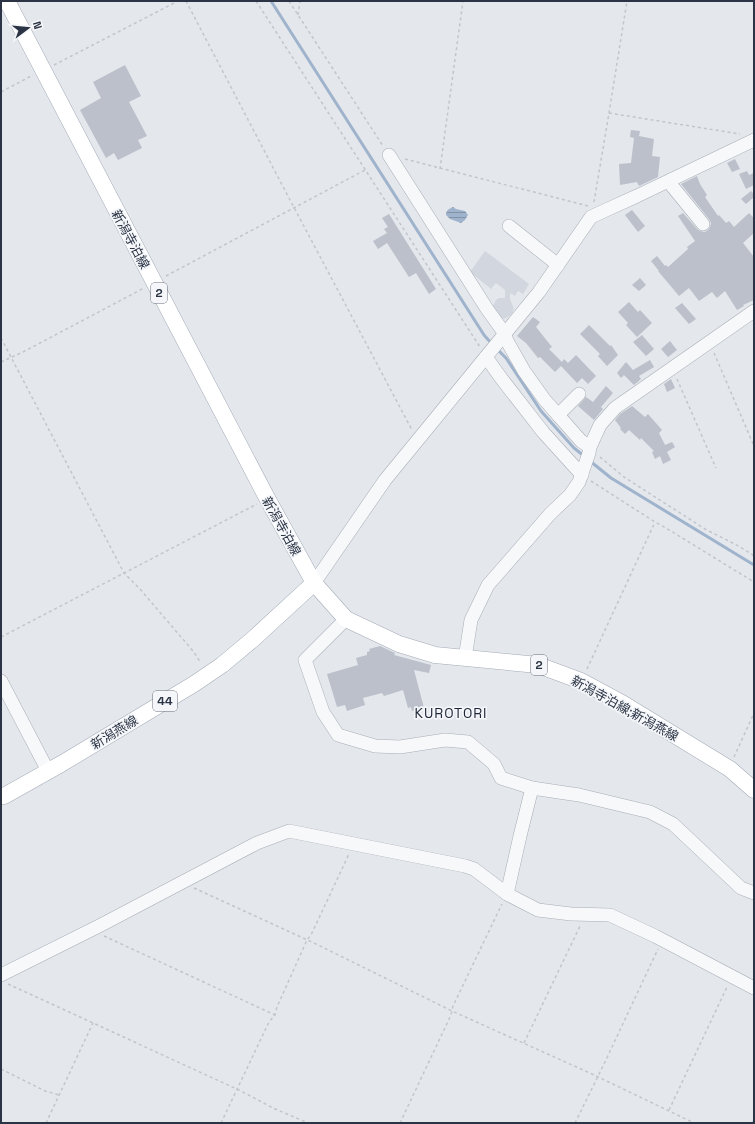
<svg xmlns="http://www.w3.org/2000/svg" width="755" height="1124" viewBox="0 0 755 1124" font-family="'Space Grotesk','Noto Sans JP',sans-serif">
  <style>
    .built { fill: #d2d6de }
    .water { fill: url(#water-rules) }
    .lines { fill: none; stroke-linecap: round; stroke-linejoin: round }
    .stream { stroke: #9fb4cc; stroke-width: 3 }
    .building { fill: #bbc0ca }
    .minor-casing { stroke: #a9aeb7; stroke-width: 14 }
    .major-casing { stroke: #a3abb8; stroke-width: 17 }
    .path { stroke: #c2c5cb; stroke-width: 1.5; stroke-dasharray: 3 3; stroke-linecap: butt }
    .minor { stroke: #f7f8fa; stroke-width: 13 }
    .major { stroke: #fff; stroke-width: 16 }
    .labels { text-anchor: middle; stroke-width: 3.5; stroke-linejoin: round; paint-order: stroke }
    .shield { fill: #f4f6f9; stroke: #676e7b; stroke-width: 1 }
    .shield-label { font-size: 12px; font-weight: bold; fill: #2b3445 }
    .street-label { font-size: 13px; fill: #2b3445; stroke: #f4f6f9 }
    .neighbourhood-label { font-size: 14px; letter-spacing: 1px; fill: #1d2536; stroke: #f4f6f9 }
  </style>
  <defs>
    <pattern id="water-rules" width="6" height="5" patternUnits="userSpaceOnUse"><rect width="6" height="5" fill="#9fb4cc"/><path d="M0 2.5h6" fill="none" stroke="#8293a7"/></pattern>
  </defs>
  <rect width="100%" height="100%" fill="#e4e7ec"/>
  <polygon class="built" points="485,251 529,284 523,294 518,291 515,296 510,293 510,299 514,309 511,315 506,318 502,319 499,317 493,306 496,300 499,298 505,298 505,290 496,283 491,289 470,272"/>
  <path class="water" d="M 453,207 L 456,209 L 465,211 L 468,215 L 465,220 L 461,223 L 450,219 L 446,215 C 446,210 449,209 453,207 Z"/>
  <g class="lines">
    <g class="stream">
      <polyline points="271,1 484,335 492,344"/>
      <polyline points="497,349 506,358 541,411 574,448 584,456"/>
      <polyline points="590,461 611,478 754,565"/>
    </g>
  </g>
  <g class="building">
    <polygon points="125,65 141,96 129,102 147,136 138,140 142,148 118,160 114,153 106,158 80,110 101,98 93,82"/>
    <polygon points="631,130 640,131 639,136 654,139 652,156 660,157 658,177 639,186 637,182 620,185 619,164 631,163 634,138 630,137"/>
    <polygon points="735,159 740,169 732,172 727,163"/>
    <polygon points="747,171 749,175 754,173 754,185 746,189 739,174"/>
    <polygon points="697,176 700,184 707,195 705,197 718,216 719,215 726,223 729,221 734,227 749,213 754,218 754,233 743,243 754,257 754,300 743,305 744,306 737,310 725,291 717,298 712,292 699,301 689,288 679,296 658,271 659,271 651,261 657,256 665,266 666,265 668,267 688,249 687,247 695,241 678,216 683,213 697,229 700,231 705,232 708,230 710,227 711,223 709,219 681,184"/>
    <polygon points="751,191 754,194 754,197 746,204 741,199"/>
    <polygon points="632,210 645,226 638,232 625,215"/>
    <polygon points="389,214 436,289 429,294 416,273 409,277 387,243 378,249 373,241 387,233 384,229 388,227 382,218"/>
    <polygon points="640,278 646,285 639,291 632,285"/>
    <polygon points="629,302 638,312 640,310 652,323 637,337 626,325 628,323 618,312"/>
    <polygon points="682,303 696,319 689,324 675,308"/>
    <polygon points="533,317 540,322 536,327 552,347 549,349 562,362 564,359 568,363 576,355 596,376 588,384 582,378 577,383 561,366 555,372 540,357 538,358 526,343 517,336"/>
    <polygon points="589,325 610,346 611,345 618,355 607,366 598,356 600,354 580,334"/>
    <polygon points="642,335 654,349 646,356 633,342"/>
    <polygon points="670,341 677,350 668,357 661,349"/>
    <polygon points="650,360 654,367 639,376 641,379 634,385 624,375 621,378 617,373 626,362 633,370"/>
    <polygon points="671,379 675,388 667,392 664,384"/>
    <polygon points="606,386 613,393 601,407 603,409 594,420 578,406 586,397 593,402"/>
    <polygon points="632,406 645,417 648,414 662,430 659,433 665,445 672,442 675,447 667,452 671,460 663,464 660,456 655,459 652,452 654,451 641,438 640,440 629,430 625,434 620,429 621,428 615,420 620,414"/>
    <polygon points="380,646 395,653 394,655 431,665 429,673 414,670 424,708 412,711 411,707 408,708 403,690 384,696 382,693 363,698 365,705 347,711 345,705 337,707 327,674 358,665 356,658 367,655 367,652 370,651 369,649"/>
  </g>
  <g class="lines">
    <g class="minor-casing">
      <g id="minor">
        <polyline points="389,155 487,309 505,334 507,341 524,371 544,399 558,415"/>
        <polyline points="671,180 672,186 703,224"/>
        <polyline points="509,226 558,265"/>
        <polyline points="486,357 501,378 543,432 582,475"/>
        <polyline points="579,394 558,415 581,441 590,447"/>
        <polyline points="314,583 385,480 539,292 591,217 606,210 637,196 754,140"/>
        <polyline points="346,619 305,660 323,712 338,735 375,746 400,747 445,740 468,742 494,764 501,778 532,788 579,795 650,812 673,824 741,888 754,893"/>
        <polyline points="465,658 471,620 488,585 550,514 570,495 579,482 589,453 590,447 600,425 615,408 754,311"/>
        <polyline points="1,681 48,771"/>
        <polyline points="507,894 520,836 532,788"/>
        <polyline points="1,975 101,925 257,843 289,831 465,866 474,869 507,894 538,910 571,914 610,915 655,936 754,988"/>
      </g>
    </g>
    <g class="major-casing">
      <g id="major">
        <polyline points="7,1 267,498 314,583 346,619 399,644 435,655 538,665 581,681 622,703 730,769 754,790"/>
        <polyline points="1,796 4,796 61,764 194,684 222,665 252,640 314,583"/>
      </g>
    </g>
    <g class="path">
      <polyline points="186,1 290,200 412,430"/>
      <polyline points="256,1 480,347"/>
      <polyline points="289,1 383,146"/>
      <polyline points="298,15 300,1"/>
      <polyline points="54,65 178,1"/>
      <polyline points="1,92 33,75"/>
      <polyline points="609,113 740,134"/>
      <polyline points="405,159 588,206"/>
      <polyline points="440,169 463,1"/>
      <polyline points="594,202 609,113 627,1"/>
      <polyline points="166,276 365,170"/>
      <polyline points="1,338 124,573 140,589 193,651 201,663"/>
      <polyline points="714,353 754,446"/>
      <polyline points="1,362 23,352 144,288"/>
      <polyline points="677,379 716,468"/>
      <path d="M 600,457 L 624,477 L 705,529 C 722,538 739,545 754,556"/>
      <polyline points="591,481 655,522 666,528 754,582"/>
      <polyline points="1,637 257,504"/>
      <polyline points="587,669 655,522"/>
      <polyline points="734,757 754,713"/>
      <polyline points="194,888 303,938 312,942 452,1011 592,1074 694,1123"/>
      <polyline points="104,936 275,1015"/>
      <polyline points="8,984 239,1090 273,1108 308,1123"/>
      <polyline points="524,1043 581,924"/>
      <polyline points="1,1069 45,1091 59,1095"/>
      <polyline points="669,1110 727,987"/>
      <polyline points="46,1123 93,1023"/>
      <polyline points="221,1123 269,1022 275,1015 277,1007 307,940 311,935 349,854"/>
      <polyline points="400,1123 451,1015 453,1006 502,904"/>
      <polyline points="575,1123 604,1064 658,949"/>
      <polyline points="752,1123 754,1120"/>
    </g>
    <use href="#minor" class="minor"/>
    <use href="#major" class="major"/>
  </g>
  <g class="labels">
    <g class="shield">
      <rect x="151" y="283" width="16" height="20" rx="3"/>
      <rect x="531" y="655" width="16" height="20" rx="3"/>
      <rect x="153" y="691" width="24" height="20" rx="3"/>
    </g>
    <g class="shield-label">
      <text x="159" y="297">2</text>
      <text x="539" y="669">2</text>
      <text x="165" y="705">44</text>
    </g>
    <g class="street-label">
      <text transform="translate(131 239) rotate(62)" y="5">新潟寺泊線</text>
      <text transform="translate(282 526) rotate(61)" y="5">新潟寺泊線</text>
      <text transform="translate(625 708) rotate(29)" y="5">新潟寺泊線;新潟燕線</text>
      <text transform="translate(114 732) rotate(-31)" y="5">新潟燕線</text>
    </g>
    <g class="neighbourhood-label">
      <text x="451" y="718">KUROTORI</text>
    </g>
  </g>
  <rect width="755" height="1124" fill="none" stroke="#2b3445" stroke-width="4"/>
  <g transform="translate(28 28) rotate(74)" stroke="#f4f6f9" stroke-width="3" paint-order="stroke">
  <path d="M0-3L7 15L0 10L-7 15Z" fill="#2b3445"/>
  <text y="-6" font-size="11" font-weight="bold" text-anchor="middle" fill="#2b3445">N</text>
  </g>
</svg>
